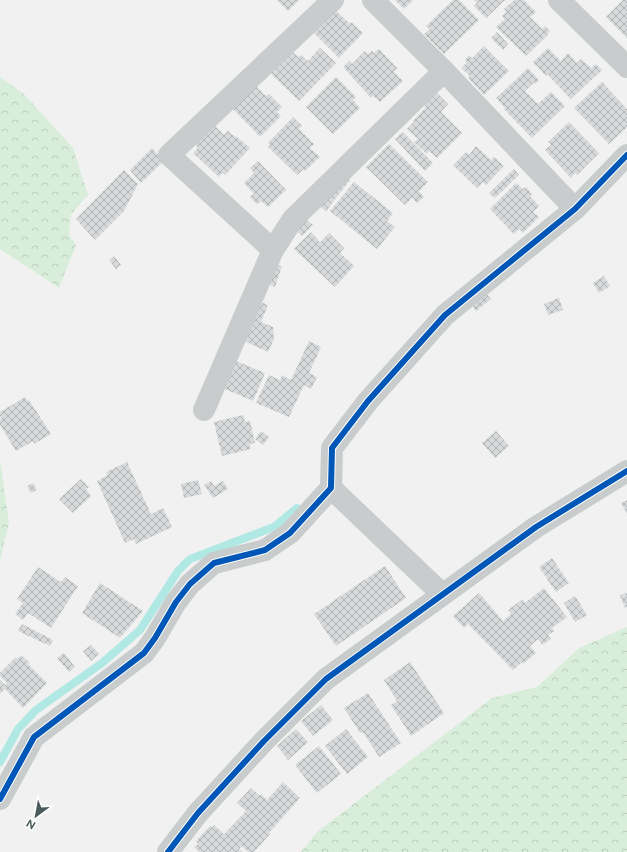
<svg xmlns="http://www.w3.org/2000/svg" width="627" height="852" viewBox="0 0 627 852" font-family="Raleway,sans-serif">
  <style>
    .forest { fill: url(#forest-crowns) }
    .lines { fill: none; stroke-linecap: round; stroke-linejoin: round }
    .stream { stroke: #b0e8e4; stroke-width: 8 }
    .building { fill: url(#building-cross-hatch) }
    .street { stroke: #c9cccc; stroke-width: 22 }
    .cycleway-casing { stroke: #fff; stroke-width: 8 }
    .cycleway { stroke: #0057b8; stroke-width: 6 }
  </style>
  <defs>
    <pattern id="forest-crowns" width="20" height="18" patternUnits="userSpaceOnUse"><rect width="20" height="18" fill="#d8eeda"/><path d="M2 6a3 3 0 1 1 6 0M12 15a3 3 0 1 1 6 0" fill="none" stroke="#bbcebe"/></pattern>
    <pattern id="building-cross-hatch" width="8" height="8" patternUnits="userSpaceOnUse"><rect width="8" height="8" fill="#d7d9da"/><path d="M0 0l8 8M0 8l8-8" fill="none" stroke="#b0b3b4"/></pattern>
  </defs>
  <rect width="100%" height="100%" fill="#f1f1f1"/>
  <g class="forest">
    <polygon points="0,77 24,94 73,148 88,195 71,214 69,235 76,245 59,288 0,249"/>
    <polygon points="0,460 9,523 0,560"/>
    <polygon points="627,627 627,852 301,852 317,832 492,698 537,687 579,648"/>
  </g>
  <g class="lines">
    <polyline class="stream" points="0,762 18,729 36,710 102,663 140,630 178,571 190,559 274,527 297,508"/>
  </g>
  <g class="building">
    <polygon points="277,0 299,0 288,11"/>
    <polygon points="395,0 413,0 404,9"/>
    <polygon points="453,0 459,0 479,20 444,54 424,34 430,29 426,26"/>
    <polygon points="474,0 505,0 486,18 474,6 477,3"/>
    <polygon points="514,0 524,0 536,12 530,17 542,29 545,26 550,31 547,34 548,35 526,56 496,27 505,19 502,16 506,12 504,9"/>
    <polygon points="623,0 627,0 627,38 606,17"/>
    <polygon points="332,7 350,24 351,22 363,33 339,58 310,29"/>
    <polygon points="497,32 508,44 503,50 491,38"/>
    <polygon points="484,46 509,71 484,95 468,78 470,76 461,68 467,62 465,60 469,55 472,58"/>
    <polygon points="289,48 298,57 301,55 308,61 320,48 336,63 299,101 267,70"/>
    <polygon points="548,48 561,61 568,53 577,63 581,59 591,68 596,64 602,70 571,99 547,74 546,76 533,62"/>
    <polygon points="379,49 397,68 394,72 403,81 380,102 373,96 371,98 343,67 349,61 352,64 365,51 368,54 372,51 374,53"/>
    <polygon points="528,68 539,80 535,84 534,82 525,91 538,104 551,92 565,106 532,138 504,109 505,108 496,98"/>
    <polygon points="336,77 356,97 353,100 360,108 333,134 306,107"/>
    <polygon points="602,82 627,109 627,127 609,144 574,108"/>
    <polygon points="253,83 266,96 269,94 282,107 277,112 281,116 260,137 230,106"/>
    <polygon points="435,91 448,104 441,112 462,133 437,158 429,151 427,154 414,142 418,139 407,129 414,122 413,121 426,107 418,100"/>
    <polygon points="293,117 302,126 299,129 314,144 310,148 320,157 305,171 304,169 297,175 268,147 270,145 268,143"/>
    <polygon points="569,122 599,153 577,175 575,173 571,178 545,150 551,145 548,142"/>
    <polygon points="212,123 224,135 228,131 235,137 236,136 250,148 225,175 222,173 219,177 193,153 198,148 193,143"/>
    <polygon points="403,132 433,163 425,171 395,139"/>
    <polygon points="389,144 428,182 419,191 424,197 417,203 412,198 405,205 366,167"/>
    <polygon points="476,146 491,160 494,157 504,166 486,185 483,182 477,188 453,165 466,152 469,155"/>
    <polygon points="152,148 164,161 141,183 130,170"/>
    <polygon points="258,161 286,190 268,207 261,201 257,204 250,197 254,194 244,183 254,173 250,168"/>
    <polygon points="514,169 519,175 495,198 489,193"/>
    <polygon points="124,170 138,184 124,211 95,240 76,219"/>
    <polygon points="342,175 350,180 326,211 319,206"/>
    <polygon points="354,182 393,213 387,221 395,227 377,249 330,211"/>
    <polygon points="516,183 523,189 526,187 532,194 530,196 539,206 533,212 539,217 523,233 519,229 514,234 490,209"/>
    <polygon points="301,215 313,225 302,236 291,226"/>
    <polygon points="311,232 320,242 329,233 344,248 340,253 354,266 335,287 294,249"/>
    <polygon points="114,256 121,265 116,269 109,260"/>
    <polygon points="273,264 282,266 275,287 265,283"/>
    <polygon points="604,276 610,286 599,293 593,283"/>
    <polygon points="485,292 491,299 476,311 471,304"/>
    <polygon points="559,298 563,310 548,315 544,304"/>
    <polygon points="258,301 268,305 261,322 273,327 274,339 268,352 242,340"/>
    <polygon points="309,341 321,347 309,373 317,377 311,389 304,385 289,417 256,403 269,375 280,380 282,375 291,380"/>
    <polygon points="236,361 265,373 253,401 225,389"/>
    <polygon points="25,397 27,401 29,400 51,434 34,444 33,441 16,451 0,425 0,419 2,418 0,416 0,412"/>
    <polygon points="243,415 245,422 250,421 255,443 249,444 251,449 222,456 214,422"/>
    <polygon points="261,431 269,437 263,445 255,439"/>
    <polygon points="496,431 509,446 495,458 482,443"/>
    <polygon points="127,462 151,514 163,508 172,527 136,544 134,539 125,543 97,481 108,475 106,472"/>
    <polygon points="81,479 89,487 86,489 91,496 73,513 59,499"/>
    <polygon points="198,480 202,494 184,498 181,484"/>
    <polygon points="211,481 214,486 223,481 228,489 213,498 204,485"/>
    <polygon points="33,483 37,490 31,493 27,486"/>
    <polygon points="627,500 627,514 621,503"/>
    <polygon points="552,558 569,583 556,592 539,567"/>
    <polygon points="385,566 406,598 336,646 314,614"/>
    <polygon points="38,567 61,582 65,577 78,586 51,628 28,613 23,620 15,614 23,603 17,599"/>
    <polygon points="100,583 143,611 120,638 82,613"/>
    <polygon points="544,588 567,617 552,628 554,631 548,635 551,639 542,645 538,639 530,646 536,653 523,664 522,662 513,670 468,624 464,628 453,616 479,593 503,621 511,614 508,610 523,599 525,603"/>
    <polygon points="627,593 627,607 625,608 620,595"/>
    <polygon points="575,596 587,615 575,622 564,603"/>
    <polygon points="22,624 53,640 50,646 18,631"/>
    <polygon points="91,645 99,654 91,661 83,651"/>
    <polygon points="64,653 75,667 69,672 57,658"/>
    <polygon points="21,655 30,663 28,664 47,683 23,708 5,689 0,694 0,680 5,685 7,683 0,676 0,673 16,657 18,659"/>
    <polygon points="410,662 444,713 411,736 391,705 397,701 384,680"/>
    <polygon points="368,693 401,743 379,757 363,732 360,733 344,708"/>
    <polygon points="321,705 333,720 313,736 301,721"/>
    <polygon points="296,729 308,742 288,760 277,746"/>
    <polygon points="346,729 368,757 347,774 325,746"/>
    <polygon points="319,746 341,774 317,793 295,765"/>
    <polygon points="283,782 300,798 269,833 270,834 254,852 248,852 242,846 239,849 243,852 199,852 194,847 198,844 196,841 210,826 212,828 214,825 224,834 246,811 237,803 251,788 260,796 261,794 267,800"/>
  </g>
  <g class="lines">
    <g class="street">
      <polyline points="373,0 444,71 575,209"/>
      <polyline points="559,0 627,67"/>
      <polyline points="273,250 169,155 333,0"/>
      <polyline points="204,410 273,250 293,219 444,71"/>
      <polyline points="331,488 442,594"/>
      <polyline points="0,799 34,737 144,653 155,638 176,602 190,584 214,563 265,550 290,533 331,488 332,448 368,401 445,315 575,209 627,155"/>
      <polyline points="168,852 198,813 264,741 326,679 536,527 627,471"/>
    </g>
    <g class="cycleway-casing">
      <g id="cycleway">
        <polyline points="0,799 34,737 144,653 155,638 176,602 190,584 214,563 265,550 290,533 331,488 332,448 368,401 445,315 575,209 627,155"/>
        <polyline points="168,852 198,813 264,741 326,679 536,527 627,471"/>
      </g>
    </g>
    <use href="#cycleway" class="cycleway"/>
  </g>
  <g transform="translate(36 816) rotate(212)" stroke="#ffffff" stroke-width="3" paint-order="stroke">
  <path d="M0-3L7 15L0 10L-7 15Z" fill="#4a595c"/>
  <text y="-6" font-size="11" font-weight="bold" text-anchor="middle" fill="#4a595c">N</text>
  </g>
</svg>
